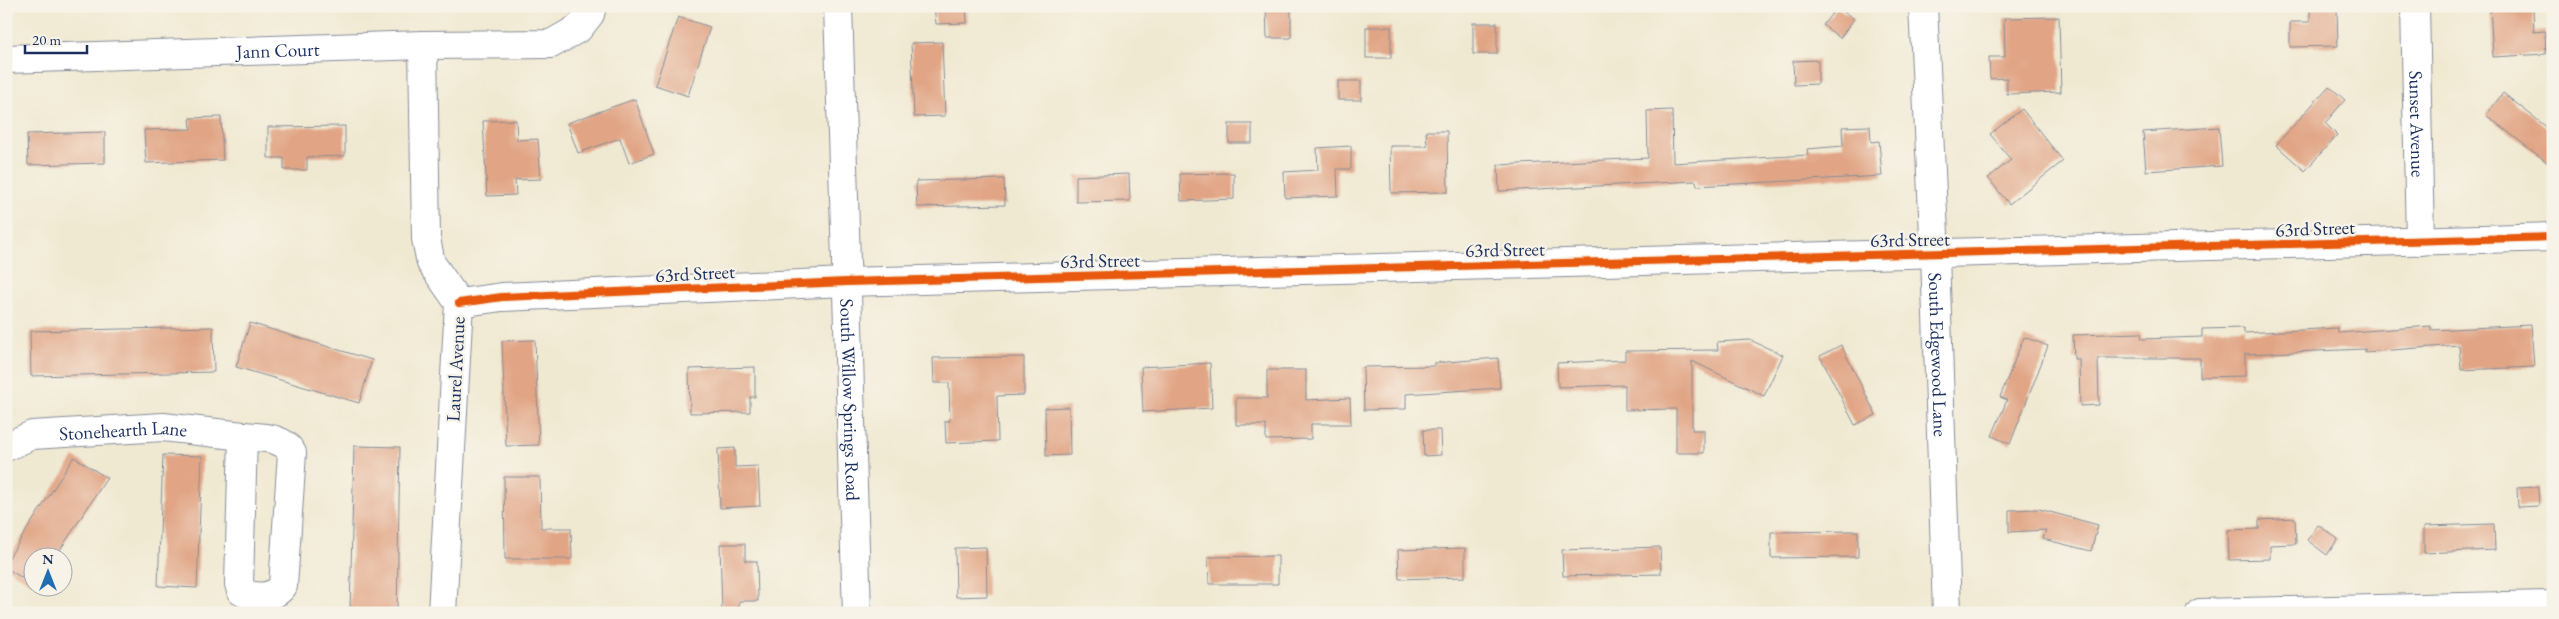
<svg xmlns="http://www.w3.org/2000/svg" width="2559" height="619" viewBox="0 0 2559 619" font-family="'EB Garamond',serif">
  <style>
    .building { fill: #e1a585 }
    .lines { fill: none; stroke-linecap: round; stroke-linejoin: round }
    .minor-casing { stroke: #868c98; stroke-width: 30 }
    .minor { stroke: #fff; stroke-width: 28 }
    .cycleway-casing { stroke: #f7f3e8; stroke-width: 11 }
    .cycleway { stroke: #e8590c; stroke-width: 8 }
    .labels { text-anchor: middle; stroke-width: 4.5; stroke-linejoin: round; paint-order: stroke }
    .street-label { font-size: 19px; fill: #1b2f5e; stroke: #f7f3e8 }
  </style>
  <rect width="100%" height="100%" fill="#f7f3e8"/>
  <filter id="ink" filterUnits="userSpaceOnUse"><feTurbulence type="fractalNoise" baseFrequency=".02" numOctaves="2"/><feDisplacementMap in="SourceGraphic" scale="10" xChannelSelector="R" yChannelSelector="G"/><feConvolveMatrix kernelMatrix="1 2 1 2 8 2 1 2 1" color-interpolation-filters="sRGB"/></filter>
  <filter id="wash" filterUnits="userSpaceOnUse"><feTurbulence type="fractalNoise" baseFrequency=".0096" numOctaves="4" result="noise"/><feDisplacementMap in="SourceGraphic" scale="20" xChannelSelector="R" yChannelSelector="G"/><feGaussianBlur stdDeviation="1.12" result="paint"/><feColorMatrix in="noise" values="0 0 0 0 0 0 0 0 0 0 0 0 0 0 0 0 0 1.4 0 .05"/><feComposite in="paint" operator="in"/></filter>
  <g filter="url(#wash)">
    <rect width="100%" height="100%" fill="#f0e9d2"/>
    <g id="blocks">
      <g class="building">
        <polygon points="934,6 966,6 967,23 936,24"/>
        <polygon points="2310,6 2337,6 2338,46 2290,47 2290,22 2310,22"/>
        <polygon points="2490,6 2533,6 2534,32 2545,31 2546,54 2493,57"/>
        <polygon points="1266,7 1291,7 1291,38 1267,38"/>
        <polygon points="1837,7 1854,19 1840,38 1823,25"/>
        <polygon points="678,17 710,27 688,96 655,85"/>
        <polygon points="2059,17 2061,92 2007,94 2007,78 1990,79 1989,57 2005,57 2004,18"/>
        <rect x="1473" y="23" width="24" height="31"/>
        <rect x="1366" y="27" width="25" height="31"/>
        <polygon points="942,42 945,116 914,117 911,43"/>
        <polygon points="1818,60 1818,84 1794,85 1793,61"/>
        <rect x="1338" y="81" width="23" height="19"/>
        <polygon points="2329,86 2345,100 2325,123 2337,135 2305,171 2276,145"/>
        <polygon points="2503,93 2553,132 2553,167 2486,115"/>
        <polygon points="635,99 654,154 629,163 620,138 578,153 567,123"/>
        <polygon points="2022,109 2063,161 2009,204 1988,178 2011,160 1990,134"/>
        <polygon points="1672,110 1673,163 1808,155 1807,149 1843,146 1842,127 1870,126 1871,142 1879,141 1882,176 1697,186 1696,181 1499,191 1498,165 1648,158 1647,111"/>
        <polygon points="221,117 223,160 146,163 144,130 191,129 190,118"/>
        <polygon points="516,120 517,140 538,139 541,179 515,180 516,195 487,196 483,121"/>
        <rect x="1229" y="124" width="23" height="19"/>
        <polygon points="345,126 345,156 307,157 307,170 284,170 284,158 268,158 268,127"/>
        <polygon points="2219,127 2222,166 2146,171 2143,132"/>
        <polygon points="1426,131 1447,131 1448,192 1391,193 1390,146 1427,146"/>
        <polygon points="105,132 105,163 28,165 27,134"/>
        <polygon points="1351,146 1351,169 1337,169 1338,196 1285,198 1284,172 1318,170 1317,148"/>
        <polygon points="1234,173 1234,199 1181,201 1180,174"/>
        <polygon points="1129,174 1130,201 1076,202 1076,176"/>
        <polygon points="1004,179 1005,205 917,207 916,181"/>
        <polygon points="250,323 372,360 359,403 236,367"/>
        <polygon points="2531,325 2534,367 2461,370 2459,345 2365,352 2365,349 2245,354 2245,376 2200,377 2200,358 2098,358 2099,405 2080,406 2079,359 2074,359 2073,335 2141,333 2142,339 2202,337 2202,329 2244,328 2244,333 2338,328 2338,333 2431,326 2431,330"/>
        <polygon points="213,327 214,372 31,376 30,331"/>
        <polygon points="2024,337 2048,346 2010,444 1992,436 2007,400 2000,397"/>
        <polygon points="535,340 539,445 506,446 502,341"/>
        <polygon points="1750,340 1783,355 1764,396 1692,361 1692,430 1704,430 1704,453 1676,453 1676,409 1625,410 1625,385 1558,387 1557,363 1625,360 1625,351 1718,350 1717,342"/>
        <polygon points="1841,345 1876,415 1855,425 1820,356"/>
        <polygon points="1024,357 1024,395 997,396 998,441 946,443 945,421 950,421 949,383 934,383 933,358"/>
        <polygon points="1498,358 1500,388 1406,394 1406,409 1364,410 1363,367 1434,366 1434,363"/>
        <polygon points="1210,363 1212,408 1143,412 1141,367"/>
        <polygon points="755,367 755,397 750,397 750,412 690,413 689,369"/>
        <polygon points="1267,370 1306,370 1306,400 1350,398 1351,424 1311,424 1311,439 1266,440 1266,425 1236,425 1236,398 1267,398"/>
        <polygon points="1069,407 1070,455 1046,456 1045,408"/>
        <polygon points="1423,430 1440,430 1441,455 1424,456"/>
        <polygon points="354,446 400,447 397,613 350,613"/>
        <polygon points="735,448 735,467 758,466 760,506 720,508 718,449"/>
        <polygon points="163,455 202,456 197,588 158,586"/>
        <polygon points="74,457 107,478 56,556 32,556 32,584 6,568 6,562"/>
        <polygon points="504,477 540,477 541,528 571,528 572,559 505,559"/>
        <polygon points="2538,487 2539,506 2518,507 2517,488"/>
        <polygon points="2039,509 2098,525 2091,551 2043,539 2046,530 2009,532 2009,510"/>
        <polygon points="2295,518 2296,544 2270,545 2270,559 2229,560 2228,530 2259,529 2259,520"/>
        <polygon points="2494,524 2495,550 2424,553 2424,526"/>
        <polygon points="2318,525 2338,539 2327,555 2307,540"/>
        <polygon points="1858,531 1858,557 1771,558 1771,532"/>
        <polygon points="720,544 745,544 745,561 757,561 758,601 739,601 739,613 722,613"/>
        <polygon points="986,547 987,596 956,597 955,548"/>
        <polygon points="1660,547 1661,574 1563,576 1562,550"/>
        <polygon points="1465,548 1465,577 1399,579 1398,550"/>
        <polygon points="1278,556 1278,584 1209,584 1208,557"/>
      </g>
    </g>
  </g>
  <g filter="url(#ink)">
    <use href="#blocks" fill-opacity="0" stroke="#868c98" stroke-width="1"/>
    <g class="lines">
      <g class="minor-casing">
        <g id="minor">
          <path id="s1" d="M 838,6 L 857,613"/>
          <path id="s2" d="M 1923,6 L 1935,255 L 1947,613"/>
          <path id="s3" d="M 2415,6 L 2420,241"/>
          <polyline points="423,45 426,239 431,263 459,303 442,613"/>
          <path id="s4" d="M 6,59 L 423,45 L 551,44 L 579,28 L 590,14 L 592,6"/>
          <polyline points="459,303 502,297 846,282 2553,237"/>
          <path d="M 243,436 C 260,438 283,436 292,453 L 283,586 C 273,599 254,599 241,591 L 239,584 Z"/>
          <path id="s5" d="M 6,447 L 32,435 L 163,427 L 243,436"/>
          <polyline points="2200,613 2553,605"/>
        </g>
      </g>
      <use href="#minor" class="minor"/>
      <g class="cycleway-casing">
        <polyline id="cycleway" points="459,303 502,297 846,282 2553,237"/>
      </g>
      <use href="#cycleway" class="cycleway"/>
    </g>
  </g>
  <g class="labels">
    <g class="street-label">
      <text dy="7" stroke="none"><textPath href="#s4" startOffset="272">Jann Court</textPath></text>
      <text dy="7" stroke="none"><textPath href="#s3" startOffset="118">Sunset Avenue</textPath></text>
      <text transform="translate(2315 228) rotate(-2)" y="7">63rd Street</text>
      <text transform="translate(1910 239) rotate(-1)" y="7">63rd Street</text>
      <text transform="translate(1505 249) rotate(-1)" y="7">63rd Street</text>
      <text transform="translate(1100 260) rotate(-1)" y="7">63rd Street</text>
      <text transform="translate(695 273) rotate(-3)" y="7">63rd Street</text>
      <text dy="7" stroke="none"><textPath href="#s2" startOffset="349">South Edgewood Lane</textPath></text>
      <text transform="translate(455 369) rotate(-87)" y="7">Laurel Avenue</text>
      <text dy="7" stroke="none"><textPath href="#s1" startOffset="394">South Willow Springs Road</textPath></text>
      <text dy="7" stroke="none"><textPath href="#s5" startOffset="120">Stonehearth Lane</textPath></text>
    </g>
  </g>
  <rect width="2559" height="619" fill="none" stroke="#f7f3e8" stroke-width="25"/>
  <g transform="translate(48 572)"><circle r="24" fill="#f7f3e8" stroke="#9fa5b1"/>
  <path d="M0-4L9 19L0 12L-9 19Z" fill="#1f6fb2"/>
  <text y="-8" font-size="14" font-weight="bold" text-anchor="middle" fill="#1b2f5e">N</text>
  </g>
  <path d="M25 45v8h62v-8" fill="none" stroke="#1b2f5e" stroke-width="2.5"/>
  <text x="32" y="45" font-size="15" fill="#1b2f5e" stroke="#f7f3e8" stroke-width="4" paint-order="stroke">20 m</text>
</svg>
